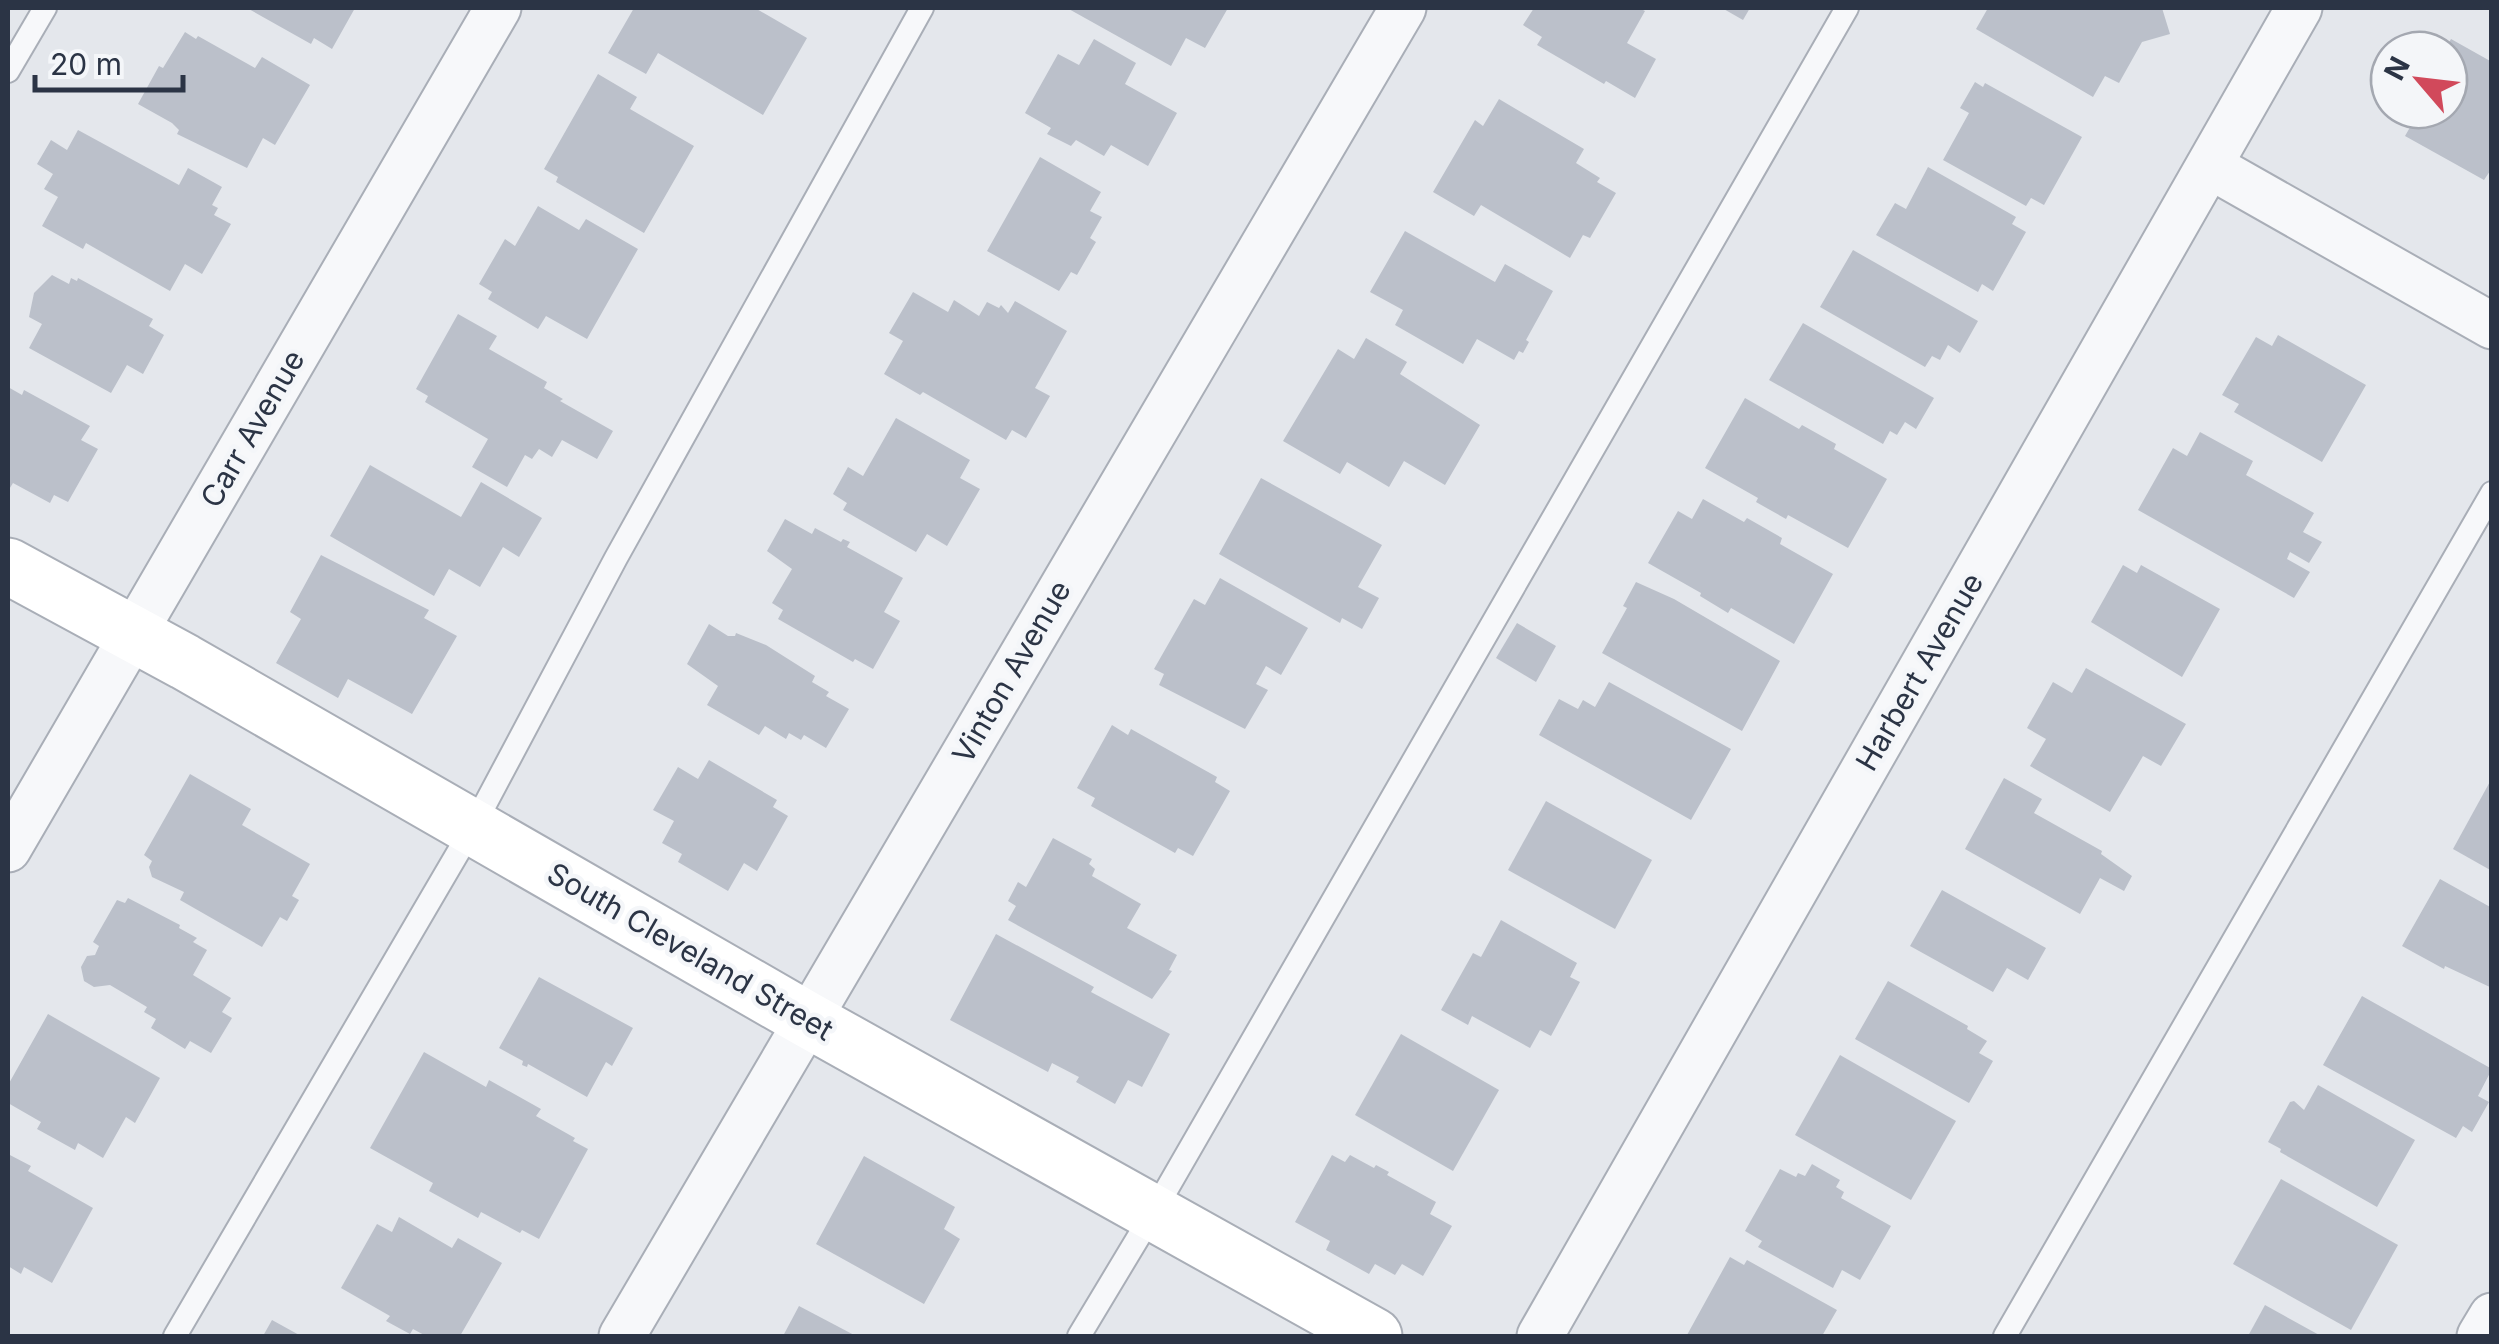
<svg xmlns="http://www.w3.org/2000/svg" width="2499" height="1344" viewBox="0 0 2499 1344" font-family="Inter,sans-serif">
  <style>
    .building { fill: #bbc0ca }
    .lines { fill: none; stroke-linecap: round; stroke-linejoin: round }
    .lane-casing { stroke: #a9aeb7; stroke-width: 26 }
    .street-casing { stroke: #a9aeb7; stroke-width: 49 }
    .secondary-casing { stroke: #a9aeb7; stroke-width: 59 }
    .lane { stroke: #f7f8fa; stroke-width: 22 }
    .street { stroke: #f7f8fa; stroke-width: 45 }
    .secondary { stroke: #fff; stroke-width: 55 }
    .labels { text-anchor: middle; stroke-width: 9; stroke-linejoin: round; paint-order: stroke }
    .street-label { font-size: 30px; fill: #2b3445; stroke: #f4f6f9 }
  </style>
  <rect width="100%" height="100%" fill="#e4e7ec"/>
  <g class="building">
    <polygon points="247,8 355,8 332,49 314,38 311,44"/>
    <polygon points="634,8 755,8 807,38 763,115 658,53 646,74 608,53"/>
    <polygon points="1067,8 1228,8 1205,48 1186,38 1171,66"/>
    <polygon points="1534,8 1639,8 1645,11 1627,43 1656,59 1635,98 1606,81 1604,84 1537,45 1542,37 1523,25"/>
    <polygon points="1722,8 1750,8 1743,20"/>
    <polygon points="1988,8 2162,8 2170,34 2142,42 2119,83 2105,76 2093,97 1976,29"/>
    <polygon points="185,32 196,39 198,36 255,68 262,57 310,85 275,145 263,138 247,168 177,134 179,130 172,123 138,104 159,66 163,68"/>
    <polygon points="1094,39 1136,63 1125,84 1177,113 1148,166 1111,145 1104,156 1076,140 1071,146 1047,134 1051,128 1025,113 1058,54 1079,65"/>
    <polygon points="2451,39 2492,62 2492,168 2484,180 2405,136 2420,110 2449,110 2449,50 2445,50"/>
    <polygon points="598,74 637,97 630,109 694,146 644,233 556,182 558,177 544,169"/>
    <polygon points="1975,82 1983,87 1985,83 2082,137 2044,205 2031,198 2026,206 1943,160 1969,113 1960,108"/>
    <polygon points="1499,99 1584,149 1576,163 1600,178 1597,182 1616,193 1590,238 1583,235 1570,258 1481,205 1474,216 1433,192 1475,120 1483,126"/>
    <polygon points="78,130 179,185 188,168 222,187 212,205 218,208 214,215 231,224 202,274 185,264 170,291 86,243 83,249 42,226 58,197 44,189 53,174 37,164 51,140 67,150"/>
    <polygon points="1040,157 1101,192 1090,211 1102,217 1090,238 1096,242 1077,275 1071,272 1059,291 987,251"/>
    <polygon points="1928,167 2016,217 2012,224 2026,232 1993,291 1982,284 1978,292 1876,235 1895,203 1906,209"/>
    <polygon points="538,206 579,230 586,219 638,249 587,339 546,316 538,329 488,299 492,292 479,284 505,239 515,246"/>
    <polygon points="1405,231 1495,282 1505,264 1553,291 1526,340 1529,342 1523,353 1519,351 1514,360 1477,339 1463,364 1395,325 1403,310 1370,292"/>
    <polygon points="1853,250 1978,321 1960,353 1948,345 1940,360 1932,356 1925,367 1820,307"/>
    <polygon points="52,275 69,284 71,278 77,281 78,278 153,319 149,326 164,335 143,374 127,365 111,393 29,348 42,324 29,317 34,293"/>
    <polygon points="913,292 948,312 954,300 979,316 987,302 999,308 1001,305 1008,313 1015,301 1067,331 1035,388 1050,396 1026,438 1012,430 1006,440 923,392 920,395 884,374 903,341 889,333"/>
    <polygon points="458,314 497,336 489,349 547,382 544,388 563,399 560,401 613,431 597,459 562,440 552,457 539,449 532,459 525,455 507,487 472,467 488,439 425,402 428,396 416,389"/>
    <polygon points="1803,323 1934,398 1916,429 1905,422 1897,435 1890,431 1883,444 1769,380"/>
    <polygon points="2278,335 2366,385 2322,462 2234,412 2239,404 2222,395 2256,337 2272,346"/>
    <polygon points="1366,338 1407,362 1400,374 1480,425 1445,485 1404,461 1389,487 1347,462 1340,474 1283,441 1338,349 1354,359"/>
    <polygon points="8,387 22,395 24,390 90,426 81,440 98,449 68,502 54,495 50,503 13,483 8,491"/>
    <polygon points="1745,398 1799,429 1802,425 1836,444 1834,449 1887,479 1848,548 1788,515 1786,519 1756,502 1758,498 1705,468"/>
    <polygon points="896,418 970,460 960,478 980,489 947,546 927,534 916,552 843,510 847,503 833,494 848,467 863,476"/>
    <polygon points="2200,432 2253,461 2246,475 2314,513 2303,532 2322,542 2309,563 2290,552 2287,559 2310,572 2294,598 2138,510 2173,448 2187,456"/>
    <polygon points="370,465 461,517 481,482 542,518 519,557 503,547 480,587 449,569 434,596 330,536"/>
    <polygon points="1261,478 1382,545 1358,587 1379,598 1362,629 1342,618 1340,623 1219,554"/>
    <polygon points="1703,499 1744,522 1747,518 1782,538 1780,544 1833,574 1794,644 1731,608 1728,613 1700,596 1701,593 1648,563 1678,511 1692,519"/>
    <polygon points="785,519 812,534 815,528 841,542 843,539 850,542 847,547 903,578 884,612 900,621 873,669 855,659 853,662 778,619 783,610 772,603 792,569 767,551"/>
    <polygon points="321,555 429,610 424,618 457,636 412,714 348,679 338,698 276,663 301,619 290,612"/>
    <polygon points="2123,565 2137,573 2141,565 2220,609 2182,677 2091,622"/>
    <polygon points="1220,578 1308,628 1281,675 1266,666 1256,684 1268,690 1245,729 1159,685 1164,674 1154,669 1194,599 1205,605"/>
    <polygon points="1636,582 1674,599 1780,661 1742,731 1602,653 1627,608 1623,606"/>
    <polygon points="1517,623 1556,646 1536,682 1496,658"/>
    <polygon points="709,624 728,636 735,636 736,633 766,645 815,676 812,682 829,692 826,696 849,709 826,748 804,735 801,740 789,733 786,739 765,726 759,735 707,705 718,686 687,664"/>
    <polygon points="2086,668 2186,724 2161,766 2143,756 2110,812 2030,766 2046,739 2027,728 2053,682 2072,693"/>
    <polygon points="1609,682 1731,749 1691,820 1539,735 1559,699 1578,709 1583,700 1595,707"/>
    <polygon points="1112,725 1128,735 1131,729 1217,777 1215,782 1230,791 1193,856 1178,848 1175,853 1091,806 1095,798 1077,788"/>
    <polygon points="709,760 777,800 773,807 788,816 757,871 744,863 728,891 678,862 682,854 662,843 674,821 653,810 678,767 698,779"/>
    <polygon points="190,774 251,809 242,825 310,864 292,896 299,900 287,921 280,917 262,947 180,900 184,892 152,877 149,867 152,861 144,855"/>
    <polygon points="2004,778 2042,799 2034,813 2102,851 2101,854 2132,876 2124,891 2100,878 2080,914 1965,849"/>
    <polygon points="2492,778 2492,871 2453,849"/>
    <polygon points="1546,801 1652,860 1615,929 1508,870"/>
    <polygon points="1053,838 1092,859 1089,864 1095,869 1092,876 1141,904 1127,928 1177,955 1169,970 1172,971 1152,999 1008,920 1016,906 1008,901 1018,882 1026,887"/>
    <polygon points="2440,879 2492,908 2492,988 2445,966 2444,969 2402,946"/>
    <polygon points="1942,890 2046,948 2028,980 2007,968 1993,992 1910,946"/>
    <polygon points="128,898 180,925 179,928 197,938 193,942 207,950 193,975 231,998 222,1012 232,1018 211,1053 190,1041 185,1049 151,1028 156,1019 144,1012 147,1007 110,985 94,987 84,981 81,967 87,956 95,955 99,946 93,942 117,900 125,903"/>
    <polygon points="1501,920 1577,963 1570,977 1580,982 1551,1036 1540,1030 1530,1048 1472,1016 1468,1025 1441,1010 1473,953 1481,957"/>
    <polygon points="996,934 1094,987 1091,992 1170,1034 1142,1087 1128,1080 1115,1104 1076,1082 1079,1077 1052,1063 1048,1072 950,1020"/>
    <polygon points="539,977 633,1028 612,1066 606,1062 587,1097 528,1064 527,1067 522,1065 523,1061 499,1048"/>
    <polygon points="1888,981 1968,1026 1967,1029 1987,1041 1979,1053 1993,1061 1969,1103 1855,1039"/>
    <polygon points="2362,996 2492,1069 2478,1096 2489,1102 2472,1132 2463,1126 2456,1138 2323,1065"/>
    <polygon points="48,1014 160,1078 135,1123 126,1117 103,1158 78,1143 75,1150 37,1129 41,1122 8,1103 8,1085"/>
    <polygon points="1401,1034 1499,1090 1453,1171 1355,1115"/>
    <polygon points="424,1052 486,1087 489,1080 541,1109 536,1116 575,1138 573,1141 588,1149 539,1239 522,1230 520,1233 481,1212 478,1218 429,1191 433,1183 370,1148"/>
    <polygon points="1840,1055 1956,1121 1911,1200 1795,1135"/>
    <polygon points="2318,1085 2415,1140 2377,1207 2280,1152 2281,1149 2268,1142 2290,1102 2294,1101 2304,1110"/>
    <polygon points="8,1154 31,1166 28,1171 93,1208 52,1283 24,1267 21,1274 8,1266"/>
    <polygon points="1332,1155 1345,1162 1350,1155 1374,1168 1376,1165 1389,1172 1387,1175 1436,1202 1430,1214 1452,1226 1423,1276 1402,1264 1395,1275 1375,1264 1369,1274 1326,1250 1330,1241 1295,1222"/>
    <polygon points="864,1156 955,1207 944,1229 960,1239 924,1304 816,1244"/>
    <polygon points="1812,1164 1840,1180 1836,1187 1844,1192 1841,1198 1891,1226 1860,1280 1842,1270 1833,1288 1758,1247 1762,1241 1745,1231 1780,1169 1796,1177 1798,1173 1805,1176"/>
    <polygon points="2281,1179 2398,1245 2351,1330 2233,1264"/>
    <polygon points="399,1217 452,1248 458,1238 502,1263 460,1336 426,1336 413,1329 410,1334 386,1321 390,1316 341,1288 377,1224 392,1232"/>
    <polygon points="1730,1257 1744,1265 1747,1260 1837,1310 1822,1336 1687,1335"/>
    <polygon points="2265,1305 2321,1336 2248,1336"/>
    <polygon points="799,1306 856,1336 783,1336"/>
    <polygon points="272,1320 301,1336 263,1336"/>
  </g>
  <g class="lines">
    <g class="lane-casing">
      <g id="lane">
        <polyline points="8,71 45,8"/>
        <polyline points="175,1336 473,827 616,558 922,8"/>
        <polyline points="1079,1336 1153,1213 1847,8"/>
        <polyline points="2005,1336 2492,493"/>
      </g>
    </g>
    <g class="street-casing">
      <g id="street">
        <polyline points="2210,166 2492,326"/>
        <polyline points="8,849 498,8"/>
        <polyline points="622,1336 1403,8"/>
        <polyline points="1540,1336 2299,8"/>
        <polyline points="2480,1336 2492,1316"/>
      </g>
    </g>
    <g class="secondary-casing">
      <polyline id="secondary" points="8,566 185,662 808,1020 1374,1336"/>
    </g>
    <use href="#lane" class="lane"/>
    <use href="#street" class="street"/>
    <use href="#secondary" class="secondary"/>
  </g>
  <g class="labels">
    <g class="street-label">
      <text transform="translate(253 429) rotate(-60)" y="10">Carr Avenue</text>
      <text transform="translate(1012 672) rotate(-60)" y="10">Vinton Avenue</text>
      <text transform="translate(1920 672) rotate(-60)" y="10">Harbert Avenue</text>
      <text transform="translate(690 952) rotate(30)" y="10">South Cleveland Street</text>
    </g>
  </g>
  <rect width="2499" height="1344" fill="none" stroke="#2b3445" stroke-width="20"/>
  <g transform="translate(2419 80) rotate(298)"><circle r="48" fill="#f4f6f9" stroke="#a4a8b1" stroke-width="2.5"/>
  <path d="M0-8L18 38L0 25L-18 38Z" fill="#d1495b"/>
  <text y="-15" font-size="28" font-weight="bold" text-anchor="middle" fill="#2b3445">N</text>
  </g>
  <path d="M35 75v15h148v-15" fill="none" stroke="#2b3445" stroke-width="5"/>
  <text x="50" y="75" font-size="30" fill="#2b3445" stroke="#f4f6f9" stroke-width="8" paint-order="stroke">20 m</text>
</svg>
